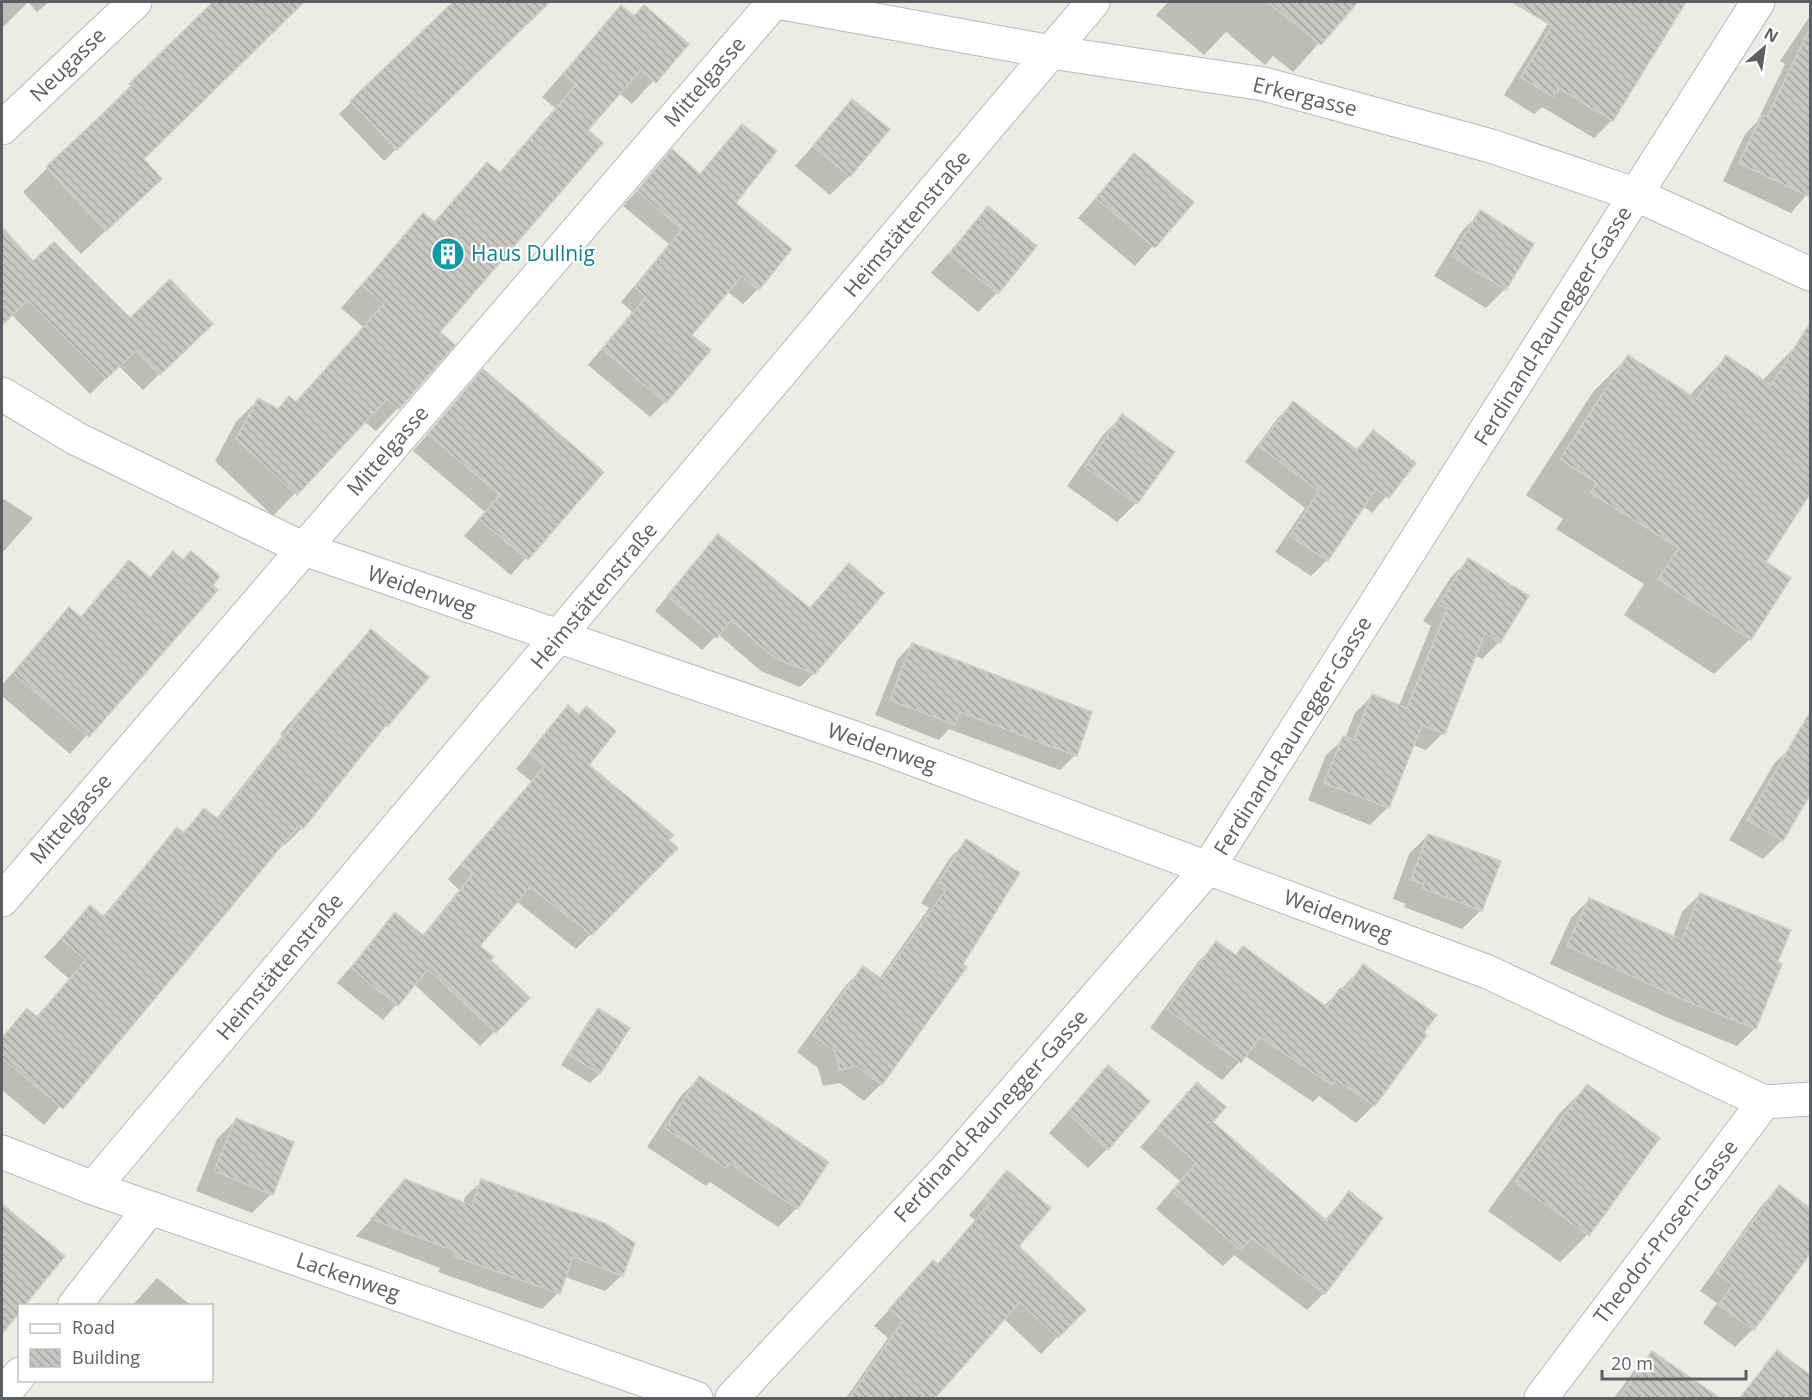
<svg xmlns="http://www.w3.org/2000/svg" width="1812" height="1400" viewBox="0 0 1812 1400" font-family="'Open Sans',sans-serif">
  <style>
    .shadow { fill: #0003 }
    .building { fill: url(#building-back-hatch); stroke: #d1cec2; stroke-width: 1.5 }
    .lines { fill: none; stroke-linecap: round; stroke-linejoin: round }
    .minor-casing { stroke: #b6b8bc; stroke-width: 35 }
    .minor { stroke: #fff; stroke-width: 33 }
    .labels { text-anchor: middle; stroke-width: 4.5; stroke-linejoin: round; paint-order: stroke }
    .street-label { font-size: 21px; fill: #5b5e63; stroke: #fff }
    .culture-label { font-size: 21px; fill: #0d838f; stroke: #fff; text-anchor: start }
  </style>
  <defs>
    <pattern id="building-back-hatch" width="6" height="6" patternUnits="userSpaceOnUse" patternTransform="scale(1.5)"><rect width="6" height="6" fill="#c8c6c0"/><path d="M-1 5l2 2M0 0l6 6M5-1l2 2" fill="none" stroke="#a5a4a0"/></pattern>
  </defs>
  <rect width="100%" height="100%" fill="#edece3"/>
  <g class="shadow">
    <polygon points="2,2 49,2 37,12 28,2 2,28"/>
    <polygon points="215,2 302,2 142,159 136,202 81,254 23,192"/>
    <polygon points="455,2 525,2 536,13 384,161 339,114"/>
    <polygon points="1168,2 1356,2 1293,72 1273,56 1265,65 1226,32 1204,55 1156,15"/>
    <polygon points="1605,2 1684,2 1612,120 1594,138 1542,107 1534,114 1504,95 1549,22 1593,21"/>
    <polygon points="622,7 634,18 687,44 632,104 619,93 586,130 438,332 453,345 398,408 376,431 364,421 273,516 215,461 236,422 258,400 277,410 295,403 363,327 341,308 423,215 433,223 487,165 498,174 555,108 542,97"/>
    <polygon points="1810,16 1810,191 1791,213 1723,181 1745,134 1757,122 1785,64 1780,61"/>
    <polygon points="853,101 849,176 830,195 795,166"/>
    <polygon points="742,126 734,203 758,289 743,304 727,291 690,335 665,402 650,417 588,365 632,312 621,302 669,244 623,206 672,151 699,175"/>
    <polygon points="1134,155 1191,203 1135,266 1078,218"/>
    <polygon points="988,208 997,293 978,312 931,273"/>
    <polygon points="1481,212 1505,289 1486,308 1434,276 1462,231"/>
    <polygon points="2,230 33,263 130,320 211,324 143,390 119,366 90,394 12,315 2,324"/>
    <polygon points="1799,343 1810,350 1810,491 1764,562 1750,639 1714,674 1624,615 1644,584 1556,529 1563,519 1526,495 1593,392 1628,357 1689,396 1726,357 1762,381"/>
    <polygon points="483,371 602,472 511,575 464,536 485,512 413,451"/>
    <polygon points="1293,403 1355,450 1373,432 1414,464 1372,513 1363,506 1327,560 1311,576 1275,552 1305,508 1245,462 1277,419"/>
    <polygon points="1122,416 1136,503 1117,522 1067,486 1103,435"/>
    <polygon points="2,498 33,518 2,553"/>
    <polygon points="718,536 814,673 800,687 761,671 718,634 702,650 655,611"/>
    <polygon points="173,553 216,590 70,754 2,696 2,685 69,609 80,618 129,562 149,579"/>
    <polygon points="1469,560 1499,642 1482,659 1474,655 1443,733 1426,750 1413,745 1387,808 1370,825 1308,800 1326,755 1345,738 1355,713 1372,696 1399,706 1431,626 1423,621 1451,577"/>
    <polygon points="371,631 387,725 302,828 285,845 282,843 44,1125 2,1090 2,1037 27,1010 36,1018 69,979 44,957 90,907 102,917 177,829 182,833 205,810 216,819 282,736 280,734"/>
    <polygon points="912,644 1075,755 1060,770 949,729 939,740 875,715 897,660"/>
    <polygon points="568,707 587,766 676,848 576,949 516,901 477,946 528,998 480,1046 414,984 383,1020 337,983 395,914 422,936 459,890 448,879 532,782 516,769"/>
    <polygon points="1793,745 1810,755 1810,792 1782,840 1763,859 1729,840 1774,764"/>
    <polygon points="1428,835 1481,910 1462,929 1404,907 1406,904 1393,899 1409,854"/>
    <polygon points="967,841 881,1084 864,1101 840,1083 823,1086 818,1068 797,1052 846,985 863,968 879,979 929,908 921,903 950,858"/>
    <polygon points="1700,894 1776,962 1755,1028 1737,1046 1668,1018 1550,964 1571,918 1589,900 1673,937 1682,912"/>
    <polygon points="1217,943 1235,956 1323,1007 1364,966 1425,1035 1374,1105 1356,1123 1319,1096 1313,1102 1245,1056 1222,1080 1150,1028 1199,961"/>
    <polygon points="598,1010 628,1028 599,1074 590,1083 561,1065 589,1020"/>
    <polygon points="1108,1067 1107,1149 1088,1168 1049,1133"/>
    <polygon points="699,1078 797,1208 778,1227 710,1182 706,1186 647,1147 680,1097"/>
    <polygon points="1198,1084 1211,1122 1324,1221 1349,1193 1324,1293 1307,1310 1234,1255 1223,1266 1156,1209 1180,1181 1140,1147"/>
    <polygon points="1587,1086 1587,1235 1560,1262 1488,1211 1559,1114"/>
    <polygon points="236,1120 271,1194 252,1213 196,1191 217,1139"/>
    <polygon points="1007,1172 1017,1246 1083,1310 1041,1354 1004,1319 933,1398 846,1398 888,1338 874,1326 933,1262 937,1265 975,1220 969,1215"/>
    <polygon points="406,1181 463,1204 465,1197 482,1181 622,1275 605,1291 565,1277 558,1293 542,1309 438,1272 440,1268 356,1236"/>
    <polygon points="1779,1187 1810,1210 1810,1253 1753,1329 1735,1347 1703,1323 1717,1303 1700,1291 1762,1205"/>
    <polygon points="16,1217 63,1256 2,1327 2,1232"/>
    <polygon points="157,1278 192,1306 132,1306"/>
    <polygon points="1777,1352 1810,1377 1810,1398 1739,1398"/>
    <polygon points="1652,1353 1706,1391 1701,1398 1614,1398 1633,1372"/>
  </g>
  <g class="building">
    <polygon points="213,2 304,2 144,159 162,179 106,231 46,167 132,86 129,84"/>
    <polygon points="453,2 550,2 397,150 350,101"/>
    <polygon points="1268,2 1358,2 1321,45"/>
    <polygon points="1512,2 1686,2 1613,121 1559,88 1553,97 1521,77 1552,26"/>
    <polygon points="621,5 634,16 644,5 689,44 656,83 641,70 588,130 603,143 440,332 455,345 399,409 387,399 297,495 236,439 258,398 278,409 289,396 296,402 384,304 362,285 423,213 435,222 487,162 500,173 576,85 563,74"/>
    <polygon points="1810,28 1810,197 1739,163 1762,115 1767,117"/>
    <polygon points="852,99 890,129 850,177 813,146"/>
    <polygon points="742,124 777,151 736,203 792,249 759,290 742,276 692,335 711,350 666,403 602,349 646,297 635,287 682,229 637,191 672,149 700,174"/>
    <polygon points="1134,153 1194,202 1155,248 1096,198"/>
    <polygon points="988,206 1037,246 998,294 949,254"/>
    <polygon points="1480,210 1534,244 1506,290 1452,256"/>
    <polygon points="2,227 33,261 54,242 130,318 170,279 213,324 160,375 136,351 106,379 28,300 2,325"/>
    <polygon points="1810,323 1810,494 1766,562 1791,578 1751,640 1658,579 1679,548 1591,493 1597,483 1560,459 1628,355 1697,399 1726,355 1771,385"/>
    <polygon points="483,369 604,472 528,560 479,519 500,495 428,434"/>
    <polygon points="1293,401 1357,450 1373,430 1416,463 1389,498 1376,489 1328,561 1290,536 1319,491 1259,446"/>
    <polygon points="1122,414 1175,452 1137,504 1085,467"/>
    <polygon points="718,534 810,608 849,563 884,593 815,674 775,658 731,620 717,638 667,596"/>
    <polygon points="173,551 183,560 191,551 220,576 213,585 218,590 89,737 13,673 69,607 81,617 129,560 150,578"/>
    <polygon points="1468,558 1529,596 1500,643 1485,633 1445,734 1422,725 1389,808 1324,783 1343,736 1354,740 1372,694 1407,708 1447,609 1439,604"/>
    <polygon points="371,629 429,677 388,726 386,725 303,829 299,825 63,1109 2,1058 2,1038 27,1008 37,1017 86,960 61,939 90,905 104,917 177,827 184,833 204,808 218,819 298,718 296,716"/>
    <polygon points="912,643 1092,712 1077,756 960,712 955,725 890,700"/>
    <polygon points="568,705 579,715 586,706 616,731 589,765 674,835 669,840 678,848 592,935 530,887 480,946 494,957 491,960 530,998 496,1033 428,969 398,1006 351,968 395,912 424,936 473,874 461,864 545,766 529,753"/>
    <polygon points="1810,712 1810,795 1783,841 1747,820"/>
    <polygon points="1428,834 1501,861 1482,911 1422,888 1424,884 1411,880"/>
    <polygon points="966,839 1020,873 963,964 967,967 882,1085 857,1066 840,1070 835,1051 813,1035 863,966 882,979 945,891 937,885"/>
    <polygon points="1700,893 1791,930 1778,961 1782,964 1756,1029 1686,1001 1567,946 1589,898 1682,940"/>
    <polygon points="1216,941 1236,955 1243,946 1327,1007 1340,988 1345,991 1363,964 1437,1015 1424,1032 1427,1035 1375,1106 1336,1079 1332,1085 1260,1037 1241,1063 1167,1009"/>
    <polygon points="598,1008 630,1028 600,1074 569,1055"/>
    <polygon points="1108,1065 1150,1101 1108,1150 1067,1113"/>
    <polygon points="699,1076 829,1162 798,1209 729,1163 726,1168 665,1128"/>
    <polygon points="1197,1082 1226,1107 1213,1122 1327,1221 1349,1191 1383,1218 1325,1294 1252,1238 1241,1250 1172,1191 1196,1163 1157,1128"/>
    <polygon points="1587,1084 1660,1138 1589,1236 1515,1182"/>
    <polygon points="236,1118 294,1142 273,1195 214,1171"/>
    <polygon points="1007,1170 1051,1208 1019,1246 1086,1310 1058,1338 1020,1302 935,1398 849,1398 903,1321 889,1309 933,1260 938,1264 990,1203 984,1198"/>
    <polygon points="405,1179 472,1206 481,1179 604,1223 635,1243 623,1276 573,1257 560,1294 454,1256 455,1251 371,1219"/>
    <polygon points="1779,1185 1810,1208 1810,1254 1754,1330 1719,1305 1733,1285 1716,1273"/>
    <polygon points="2,1204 65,1256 25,1305 20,1305 20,1312 2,1334"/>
    <polygon points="1777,1350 1810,1375 1810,1398 1740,1398"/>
    <polygon points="1652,1351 1720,1398 1619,1398"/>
  </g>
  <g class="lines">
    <g class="minor-casing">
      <g id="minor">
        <polyline points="777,2 1051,52 1264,84 1491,146 1637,195 1810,274"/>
        <polyline points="2,128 135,2"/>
        <polyline points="2,394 75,438 304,549 881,747 1488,972 1764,1102"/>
        <polyline points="2,900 774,2"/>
        <polyline points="2,1152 93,1188 696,1398"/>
        <polyline points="93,1188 1093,2"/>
        <polyline points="74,1306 150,1208"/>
        <polyline points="2,1397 20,1374"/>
        <polyline points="732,1398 950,1165 1208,868 1758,2"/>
        <polyline points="1541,1398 1764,1102 1810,1099"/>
      </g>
    </g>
    <use href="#minor" class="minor"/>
  </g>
  <defs>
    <g id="building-disc" transform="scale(1.725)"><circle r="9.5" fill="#0f9aa8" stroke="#fff"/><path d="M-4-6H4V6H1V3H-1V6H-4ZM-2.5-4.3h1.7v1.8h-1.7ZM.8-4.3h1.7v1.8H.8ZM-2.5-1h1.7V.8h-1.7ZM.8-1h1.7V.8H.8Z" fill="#fff"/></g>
  </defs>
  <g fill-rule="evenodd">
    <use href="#building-disc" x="448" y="254"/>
  </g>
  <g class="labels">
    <g class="street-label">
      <text transform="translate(68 65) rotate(-44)" y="7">Neugasse</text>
      <text transform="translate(705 82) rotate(-49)" y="7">Mittelgasse</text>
      <text transform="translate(1305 97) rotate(14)" y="7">Erkergasse</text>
      <text transform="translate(907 224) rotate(-50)" y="7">Heimstättenstraße</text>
      <text transform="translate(1553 326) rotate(-58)" y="7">Ferdinand-Raunegger-Gasse</text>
      <text transform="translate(388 451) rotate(-49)" y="7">Mittelgasse</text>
      <text transform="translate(422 591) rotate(19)" y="7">Weidenweg</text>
      <text transform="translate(594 596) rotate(-50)" y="7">Heimstättenstraße</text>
      <text transform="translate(1293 736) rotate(-58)" y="7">Ferdinand-Raunegger-Gasse</text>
      <text transform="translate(882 748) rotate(19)" y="7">Weidenweg</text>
      <text transform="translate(71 819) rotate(-49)" y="7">Mittelgasse</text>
      <text transform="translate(1338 916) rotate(20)" y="7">Weidenweg</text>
      <text transform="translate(280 967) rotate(-50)" y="7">Heimstättenstraße</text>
      <text transform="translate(991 1116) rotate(-48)" y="7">Ferdinand-Raunegger-Gasse</text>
      <text transform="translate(1666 1232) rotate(-53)" y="7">Theodor-Prosen-Gasse</text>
      <text transform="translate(348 1277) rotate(19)" y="7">Lackenweg</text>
    </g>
    <g class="culture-label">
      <text x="471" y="261">Haus Dullnig</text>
    </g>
  </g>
  <rect width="1812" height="1400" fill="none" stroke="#5b5e63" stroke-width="6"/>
  <rect x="18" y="1304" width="195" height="78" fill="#ffffff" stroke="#bdbfc1" stroke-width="1.5"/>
  <rect x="30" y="1324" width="30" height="9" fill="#ffffff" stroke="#bdbfc1" stroke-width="1.5"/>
  <text x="72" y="1334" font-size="18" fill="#5b5e63">Road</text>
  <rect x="30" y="1349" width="30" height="18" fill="url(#building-back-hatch)" stroke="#bdbfc1" stroke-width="1.5"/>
  <text x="72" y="1364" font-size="18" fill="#5b5e63">Building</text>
  <g transform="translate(1764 48) rotate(29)" stroke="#ffffff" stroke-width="4.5" paint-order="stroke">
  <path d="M0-4.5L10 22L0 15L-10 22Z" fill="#5b5e63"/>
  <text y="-9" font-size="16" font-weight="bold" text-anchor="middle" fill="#5b5e63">N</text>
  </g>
  <path d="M1602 1370v9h144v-9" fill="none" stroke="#5b5e63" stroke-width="3"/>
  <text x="1611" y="1370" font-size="18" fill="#5b5e63" stroke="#ffffff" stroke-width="4.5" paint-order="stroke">20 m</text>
</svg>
